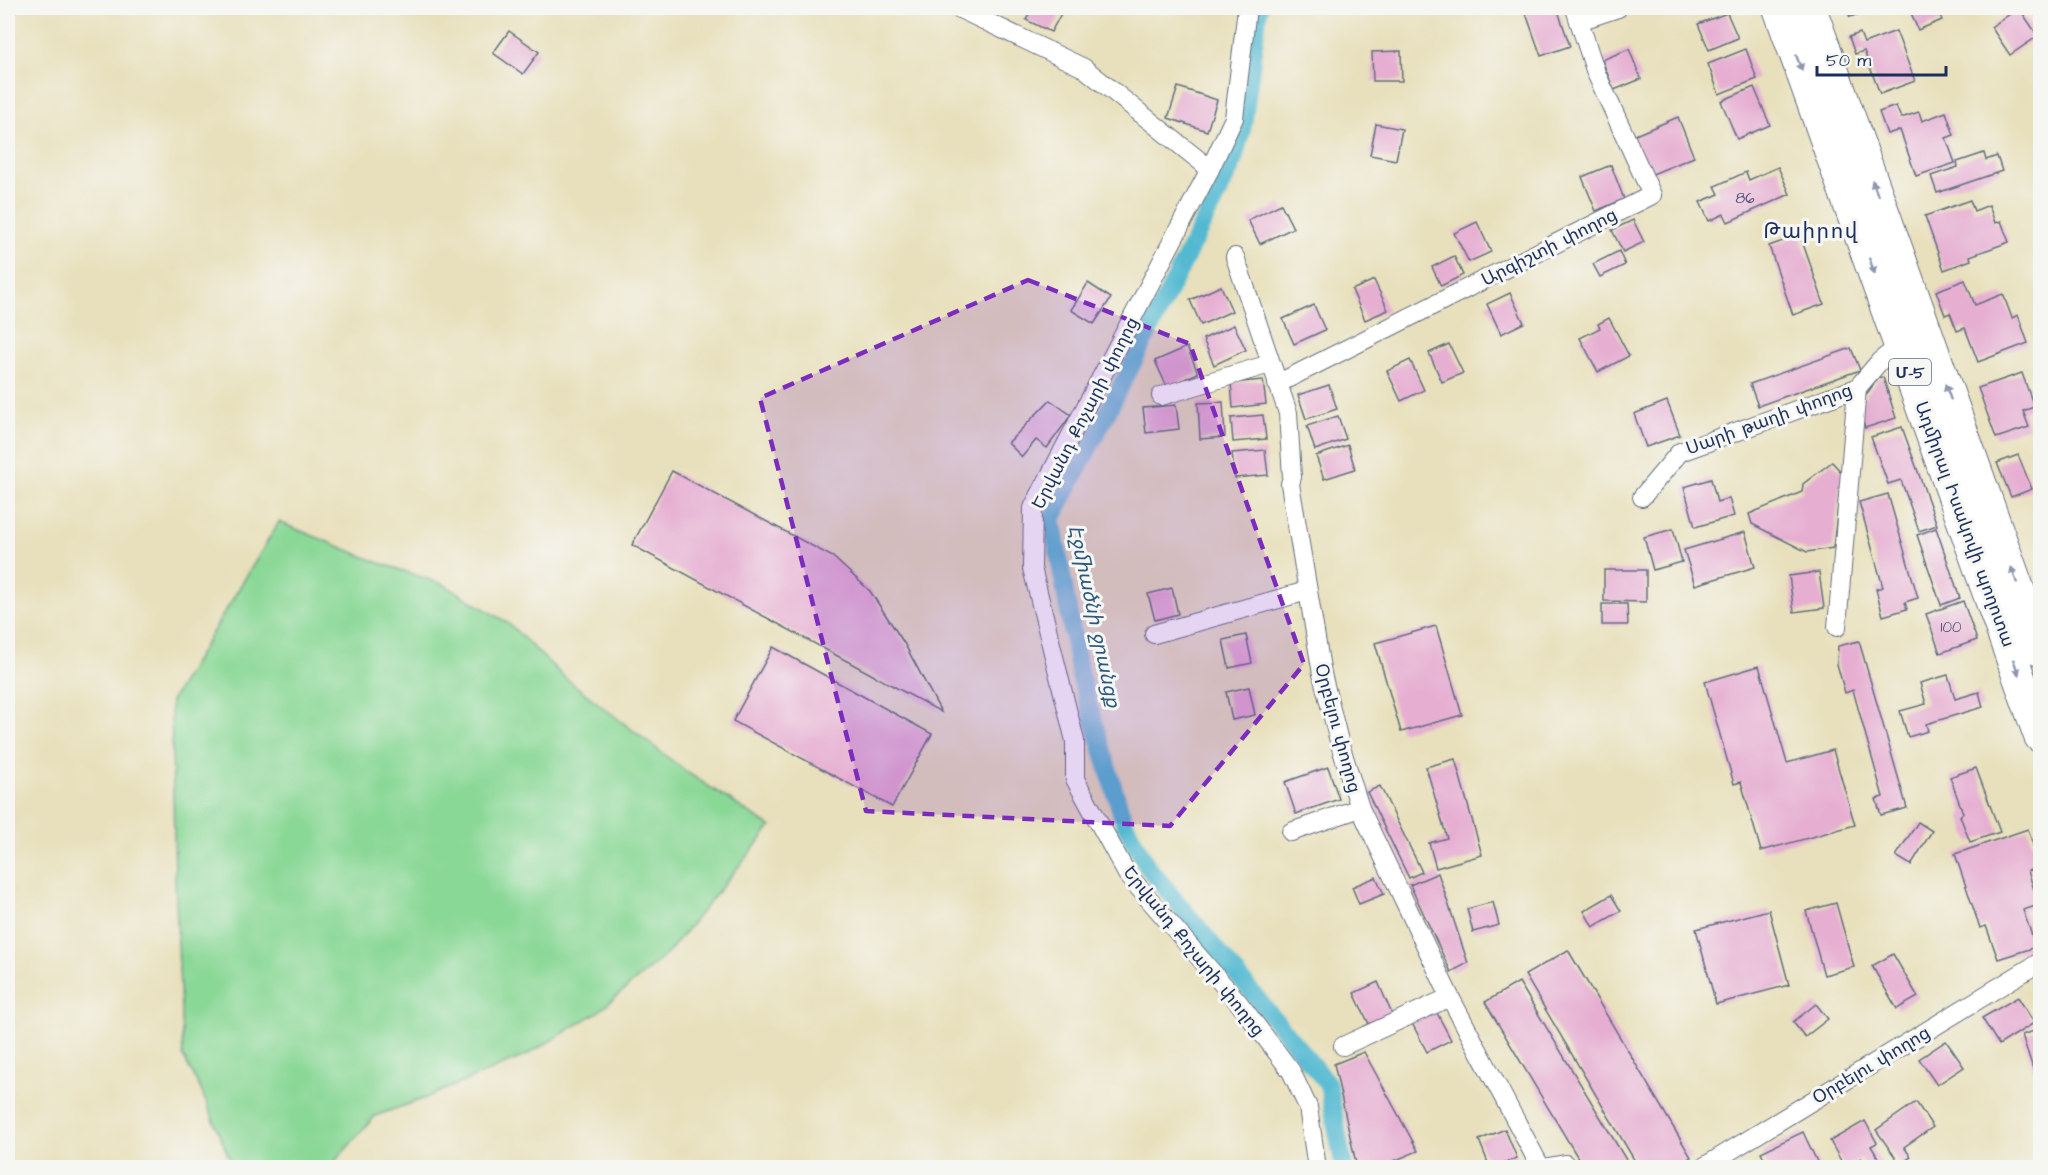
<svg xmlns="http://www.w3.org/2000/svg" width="2048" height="1175" viewBox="0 0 2048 1175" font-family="'Architects Daughter','Noto Sans Armenian',sans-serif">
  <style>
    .green { fill: #8ad896; stroke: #52847a; stroke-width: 1.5 }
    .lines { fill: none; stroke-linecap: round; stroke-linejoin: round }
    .canal { stroke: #53b9d1; stroke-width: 18 }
    .building { fill: #e6afd2 }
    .street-casing { stroke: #636d7f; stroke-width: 20 }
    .highway-casing { stroke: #636d7f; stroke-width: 34 }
    .street { stroke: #fff; stroke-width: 18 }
    .highway { stroke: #fff; stroke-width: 32 }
    .oneway { fill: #8d97ae }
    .marked { fill: #7b2cbf; fill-opacity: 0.2; stroke: #7b2cbf; stroke-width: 4.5; stroke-dasharray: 12 8; stroke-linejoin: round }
    .labels { text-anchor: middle; stroke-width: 6; stroke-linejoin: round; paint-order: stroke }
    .number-label { font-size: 15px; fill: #4e4f7b }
    .shield { fill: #f6f6f2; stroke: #5d6b8a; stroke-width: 1.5 }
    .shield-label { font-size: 16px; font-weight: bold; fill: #1b2f5e }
    .street-label { font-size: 18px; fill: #1b2f5e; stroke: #f6f6f2 }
    .water-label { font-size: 20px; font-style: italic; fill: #2c5880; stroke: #f6f6f2 }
    .quarter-label { font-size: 21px; letter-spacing: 1.5px; fill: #1b2f5e; stroke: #f6f6f2 }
  </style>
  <rect width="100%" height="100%" fill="#f6f6f2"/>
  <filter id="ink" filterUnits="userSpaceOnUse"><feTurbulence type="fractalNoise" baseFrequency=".0167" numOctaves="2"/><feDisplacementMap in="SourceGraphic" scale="12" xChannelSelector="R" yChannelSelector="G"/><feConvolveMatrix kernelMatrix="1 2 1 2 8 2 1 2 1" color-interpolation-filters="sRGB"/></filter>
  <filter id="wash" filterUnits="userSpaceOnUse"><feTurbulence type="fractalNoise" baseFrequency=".008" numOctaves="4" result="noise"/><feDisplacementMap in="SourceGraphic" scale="24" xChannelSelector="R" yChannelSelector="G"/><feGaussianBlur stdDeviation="1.35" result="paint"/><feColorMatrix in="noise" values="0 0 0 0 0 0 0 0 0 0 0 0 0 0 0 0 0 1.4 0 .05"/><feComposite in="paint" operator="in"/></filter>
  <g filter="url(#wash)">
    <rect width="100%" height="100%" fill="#e8e0bc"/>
    <polygon class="green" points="279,522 377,562 445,585 508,623 564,677 688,773 771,827 667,954 598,1012 527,1055 423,1099 375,1116 330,1167 233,1167 202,1092 183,1056 175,876 171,701"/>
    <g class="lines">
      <polyline class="canal" points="1259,8 1243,125 1233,163 1144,341 1052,519 1080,676 1124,822 1147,866 1328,1084 1344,1168"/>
    </g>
    <g id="blocks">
      <g class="building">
        <polygon points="1032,8 1064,8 1051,32 1026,20"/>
        <polygon points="1524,8 1557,8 1570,46 1541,56"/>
        <polygon points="1846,8 1869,8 1870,10 1850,17"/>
        <polygon points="1909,8 1937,8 1942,20 1918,30"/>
        <polygon points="2019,8 2038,36 2010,55 1991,27"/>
        <polygon points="1727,13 1738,38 1709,50 1698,24"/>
        <polygon points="509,31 539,52 523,74 493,53"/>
        <polygon points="1896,31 1915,81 1880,94 1864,51 1855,54 1849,37 1860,33 1864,43"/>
        <polygon points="1629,49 1641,79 1614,90 1602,60"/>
        <polygon points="1746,49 1757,79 1719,94 1708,64"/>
        <polygon points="1401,51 1402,81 1373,81 1372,52"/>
        <polygon points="1178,87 1217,100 1207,131 1168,118"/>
        <polygon points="1754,87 1770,125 1737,139 1721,101"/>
        <polygon points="1896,106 1901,118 1919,112 1922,121 1946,112 1954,135 1946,138 1955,163 1916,176 1900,130 1887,134 1879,112"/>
        <polygon points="1678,117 1694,157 1650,175 1633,136"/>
        <polygon points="1376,124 1402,129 1396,160 1370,155"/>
        <polygon points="1984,153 1986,160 1997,156 2002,171 1937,193 1931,176 1958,167 1957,162"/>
        <polygon points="1611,165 1624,199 1596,211 1582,177"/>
        <polygon points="1778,167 1790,194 1728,222 1724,214 1709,221 1700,202 1719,194 1715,186 1746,172 1749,180"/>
        <polygon points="1970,200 1974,211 1989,205 1995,223 2001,221 2009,242 1970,256 1971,260 1944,270 1925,216"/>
        <polygon points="1281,204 1293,228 1260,244 1248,220"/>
        <polygon points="1633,220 1644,242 1623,252 1612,230"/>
        <polygon points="1477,222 1491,252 1469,262 1454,233"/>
        <polygon points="1800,235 1824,304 1793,315 1769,246"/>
        <polygon points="1619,251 1625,265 1600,277 1593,264"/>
        <polygon points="1454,256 1463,275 1441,286 1432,267"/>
        <polygon points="1374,280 1388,310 1365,320 1352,290"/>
        <polygon points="1965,280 1975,305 2003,294 2012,318 2018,315 2028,343 1978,362 1965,328 1957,331 1950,313 1945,315 1936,291"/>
        <polygon points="1088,283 1111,298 1094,324 1071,310"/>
        <polygon points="1221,286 1232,311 1201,325 1190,300"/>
        <polygon points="1510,293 1524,323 1501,334 1487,304"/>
        <polygon points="1314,305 1325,330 1294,344 1283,319"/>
        <polygon points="1609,318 1629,356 1598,372 1580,338 1600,328 1598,324"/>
        <polygon points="1234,325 1246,350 1214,365 1203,339"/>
        <polygon points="1449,344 1463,373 1442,382 1429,353"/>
        <polygon points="1187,347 1198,373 1167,387 1155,361"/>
        <polygon points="1851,348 1860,370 1758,406 1750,384"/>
        <polygon points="1410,360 1424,390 1401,401 1387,371"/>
        <polygon points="2022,373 2034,407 2023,411 2029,427 1996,438 1978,388"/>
        <polygon points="1883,377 1896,418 1865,428 1858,406 1878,378"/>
        <polygon points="1263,380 1266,404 1233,408 1231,383"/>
        <polygon points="1329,385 1337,409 1306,419 1298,395"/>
        <polygon points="1050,400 1071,415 1047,448 1036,440 1022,457 1008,443"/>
        <polygon points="1667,401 1680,435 1646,447 1634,414"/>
        <polygon points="1223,402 1225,437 1200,439 1198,403"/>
        <polygon points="1176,405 1179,429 1146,433 1143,408"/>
        <polygon points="1263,415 1266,439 1233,442 1231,418"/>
        <polygon points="1338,416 1346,439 1315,450 1307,426"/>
        <polygon points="1902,427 1937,525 1919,531 1901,480 1888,484 1871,437"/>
        <polygon points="1348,445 1355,469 1324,479 1316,456"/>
        <polygon points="1265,450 1268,475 1235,478 1232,453"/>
        <polygon points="2018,455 2032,489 2011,497 1997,463"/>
        <polygon points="1832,462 1842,473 1833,548 1807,552 1752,524 1749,514 1802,492 1803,484"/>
        <polygon points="672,471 833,557 870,591 904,643 941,712 632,545"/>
        <polygon points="1711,479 1717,502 1729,498 1734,516 1695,527 1684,487"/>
        <polygon points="1888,494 1918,598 1905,602 1907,609 1883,616 1876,589 1883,587 1859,502"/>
        <polygon points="2040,521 2040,541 2034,523"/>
        <polygon points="1936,528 1960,598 1941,605 1917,535"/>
        <polygon points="1673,529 1682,562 1653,570 1644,537"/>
        <polygon points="1745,532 1755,567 1695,585 1684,550"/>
        <polygon points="1604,570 1646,570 1646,602 1604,601"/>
        <polygon points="1819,572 1824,608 1794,612 1789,576"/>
        <polygon points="1172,588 1178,614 1155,620 1148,594"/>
        <polygon points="1963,601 1977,640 1940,653 1926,614"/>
        <polygon points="1602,604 1627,604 1628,625 1602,625"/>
        <polygon points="1436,626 1462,715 1401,732 1375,643"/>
        <polygon points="1246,635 1252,663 1229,668 1223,640"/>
        <polygon points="1859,641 1907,808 1881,815 1876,799 1883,797 1853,690 1845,693 1837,664 1838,646"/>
        <polygon points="773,647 932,734 892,807 733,721"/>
        <polygon points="1759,666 1787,763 1833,750 1855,825 1761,851 1741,782 1734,784 1705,682"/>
        <polygon points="1948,675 1955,699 1979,692 1983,707 1926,724 1928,731 1908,737 1900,711 1926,704 1920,683"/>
        <polygon points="1249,687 1255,715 1232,720 1226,692"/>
        <polygon points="1455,759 1482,855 1436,868 1429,843 1447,838 1426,767"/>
        <polygon points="1328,767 1339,799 1296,814 1285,782"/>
        <polygon points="1976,768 2000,832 1970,842 1960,816 1963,813 1950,777"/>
        <polygon points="1380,786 1422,872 1409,878 1367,792"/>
        <polygon points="1918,822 1932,831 1911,865 1896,856"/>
        <polygon points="2028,829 2040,867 2028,871 2039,905 2023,910 2036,947 1998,959 1986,926 1980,928 1955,854"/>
        <polygon points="1438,873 1468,963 1451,972 1410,885"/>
        <polygon points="1376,877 1384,894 1359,904 1352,887"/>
        <polygon points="1611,895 1621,911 1593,927 1584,911"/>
        <polygon points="1493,902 1499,925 1473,932 1467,909"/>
        <polygon points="1836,903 1854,967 1824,975 1806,911"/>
        <polygon points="1769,910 1789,985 1716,1004 1696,929"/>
        <polygon points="1568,950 1691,1157 1674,1168 1639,1168 1525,975"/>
        <polygon points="1893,954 1918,997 1897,1009 1872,966"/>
        <polygon points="1378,982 1392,1014 1369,1024 1354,993"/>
        <polygon points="1519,982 1631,1168 1584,1168 1485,1002"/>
        <polygon points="2018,997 2034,1023 1999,1045 1982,1018"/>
        <polygon points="1816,1004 1828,1019 1805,1037 1793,1022"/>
        <polygon points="1436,1011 1451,1040 1427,1052 1412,1023"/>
        <polygon points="2040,1029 2040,1090 2022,1035"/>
        <polygon points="1946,1041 1964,1067 1937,1085 1919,1059"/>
        <polygon points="1364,1052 1418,1151 1377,1168 1357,1168 1334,1064"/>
        <polygon points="1916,1102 1933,1127 1904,1147 1911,1157 1900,1164 1876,1130"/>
        <polygon points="1865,1121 1877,1143 1871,1146 1883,1166 1867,1168 1861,1158 1845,1168 1830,1141"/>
        <polygon points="1505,1129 1517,1158 1490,1168 1479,1140"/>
        <polygon points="1803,1132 1820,1168 1769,1168 1761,1152"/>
      </g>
    </g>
  </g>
  <g filter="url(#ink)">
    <use href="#blocks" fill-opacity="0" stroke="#636d7f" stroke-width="1.5"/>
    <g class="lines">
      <g class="street-casing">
        <g id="street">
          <polyline points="958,8 1084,68 1210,169"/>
          <polyline points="1247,8 1234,118 1210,169 1033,508 1032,568 1075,741 1075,779 1127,874 1239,1003 1291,1071 1308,1107 1317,1168"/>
          <polyline points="1575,8 1579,21 1618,8"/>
          <polyline points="1235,257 1288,413 1292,477 1290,484 1322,674 1339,741 1360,808 1450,997 1541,1168"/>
          <polyline points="1277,384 1652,195 1596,73 1579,21"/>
          <polyline points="1161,396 1270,364"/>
          <polyline points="1642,497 1680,452 1857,388 1880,361 1900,345"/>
          <polyline points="1837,627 1857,388"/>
          <polyline points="1154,634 1307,591"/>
          <polyline points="1291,832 1360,808"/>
          <polyline points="1343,1046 1450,997"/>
          <polyline points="1543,1168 1565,1164 1568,1168"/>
          <polyline points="1702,1168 2040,962"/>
        </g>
      </g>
      <g class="highway-casing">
        <g id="highway">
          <polyline points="1779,8 2040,736"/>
          <polyline points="1810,8 2040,650"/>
        </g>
      </g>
      <use href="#street" class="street"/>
      <use href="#highway" class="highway"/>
    </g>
    <defs><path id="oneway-solid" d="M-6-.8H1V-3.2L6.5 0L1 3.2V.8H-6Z" transform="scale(1.5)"/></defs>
    <g class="oneway">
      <use href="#oneway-solid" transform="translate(1799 63) rotate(70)"/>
      <use href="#oneway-solid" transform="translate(1875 188) rotate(-110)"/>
      <use href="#oneway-solid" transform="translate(1872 266) rotate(70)"/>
      <use href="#oneway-solid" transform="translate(1948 392) rotate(-110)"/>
      <use href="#oneway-solid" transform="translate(2014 575) rotate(-110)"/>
      <use href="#oneway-solid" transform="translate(2016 667) rotate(70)"/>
    </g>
  </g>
  <path class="marked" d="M 1028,280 L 1190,344 L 1304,664 L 1170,826 L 866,811 L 760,398 Z"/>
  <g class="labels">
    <g class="number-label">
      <text x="1745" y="203">86</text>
      <text x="1951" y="632">100</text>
    </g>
    <rect class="shield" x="1889" y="359" width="42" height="26" rx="4.5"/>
    <g class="shield-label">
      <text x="1910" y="378">Մ-5</text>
    </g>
    <g class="street-label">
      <text transform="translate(1549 247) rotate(-27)" y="6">Արգիշտի փողոց</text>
      <text transform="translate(1085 413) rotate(-63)" y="6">Երվանդ Քոչարի փողոց</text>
      <text transform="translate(1769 419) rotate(-20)" y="6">Սարի թաղի փողոց</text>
      <text transform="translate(1965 524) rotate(70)" y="6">Ադմիրալ Իսակովի պողոտա</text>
      <text transform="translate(1338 728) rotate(75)" y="6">Օրբելու փողոց</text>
      <text transform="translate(1194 951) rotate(51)" y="6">Երվանդ Քոչարի փողոց</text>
      <text transform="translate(1871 1065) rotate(-31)" y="6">Օրբելու փողոց</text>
    </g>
    <g class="water-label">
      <text transform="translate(1095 616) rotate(78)" y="7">Էջմիածնի ջրանցք</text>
    </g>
    <g class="quarter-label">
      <text x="1811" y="238">Թաիրով</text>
    </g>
  </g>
  <rect width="2048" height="1175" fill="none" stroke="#f6f6f2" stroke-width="30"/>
  <path d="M1817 66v9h129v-9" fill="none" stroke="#1b2f5e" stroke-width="3"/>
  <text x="1826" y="66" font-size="18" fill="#1b2f5e" stroke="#f6f6f2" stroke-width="4.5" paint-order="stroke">50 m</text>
</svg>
